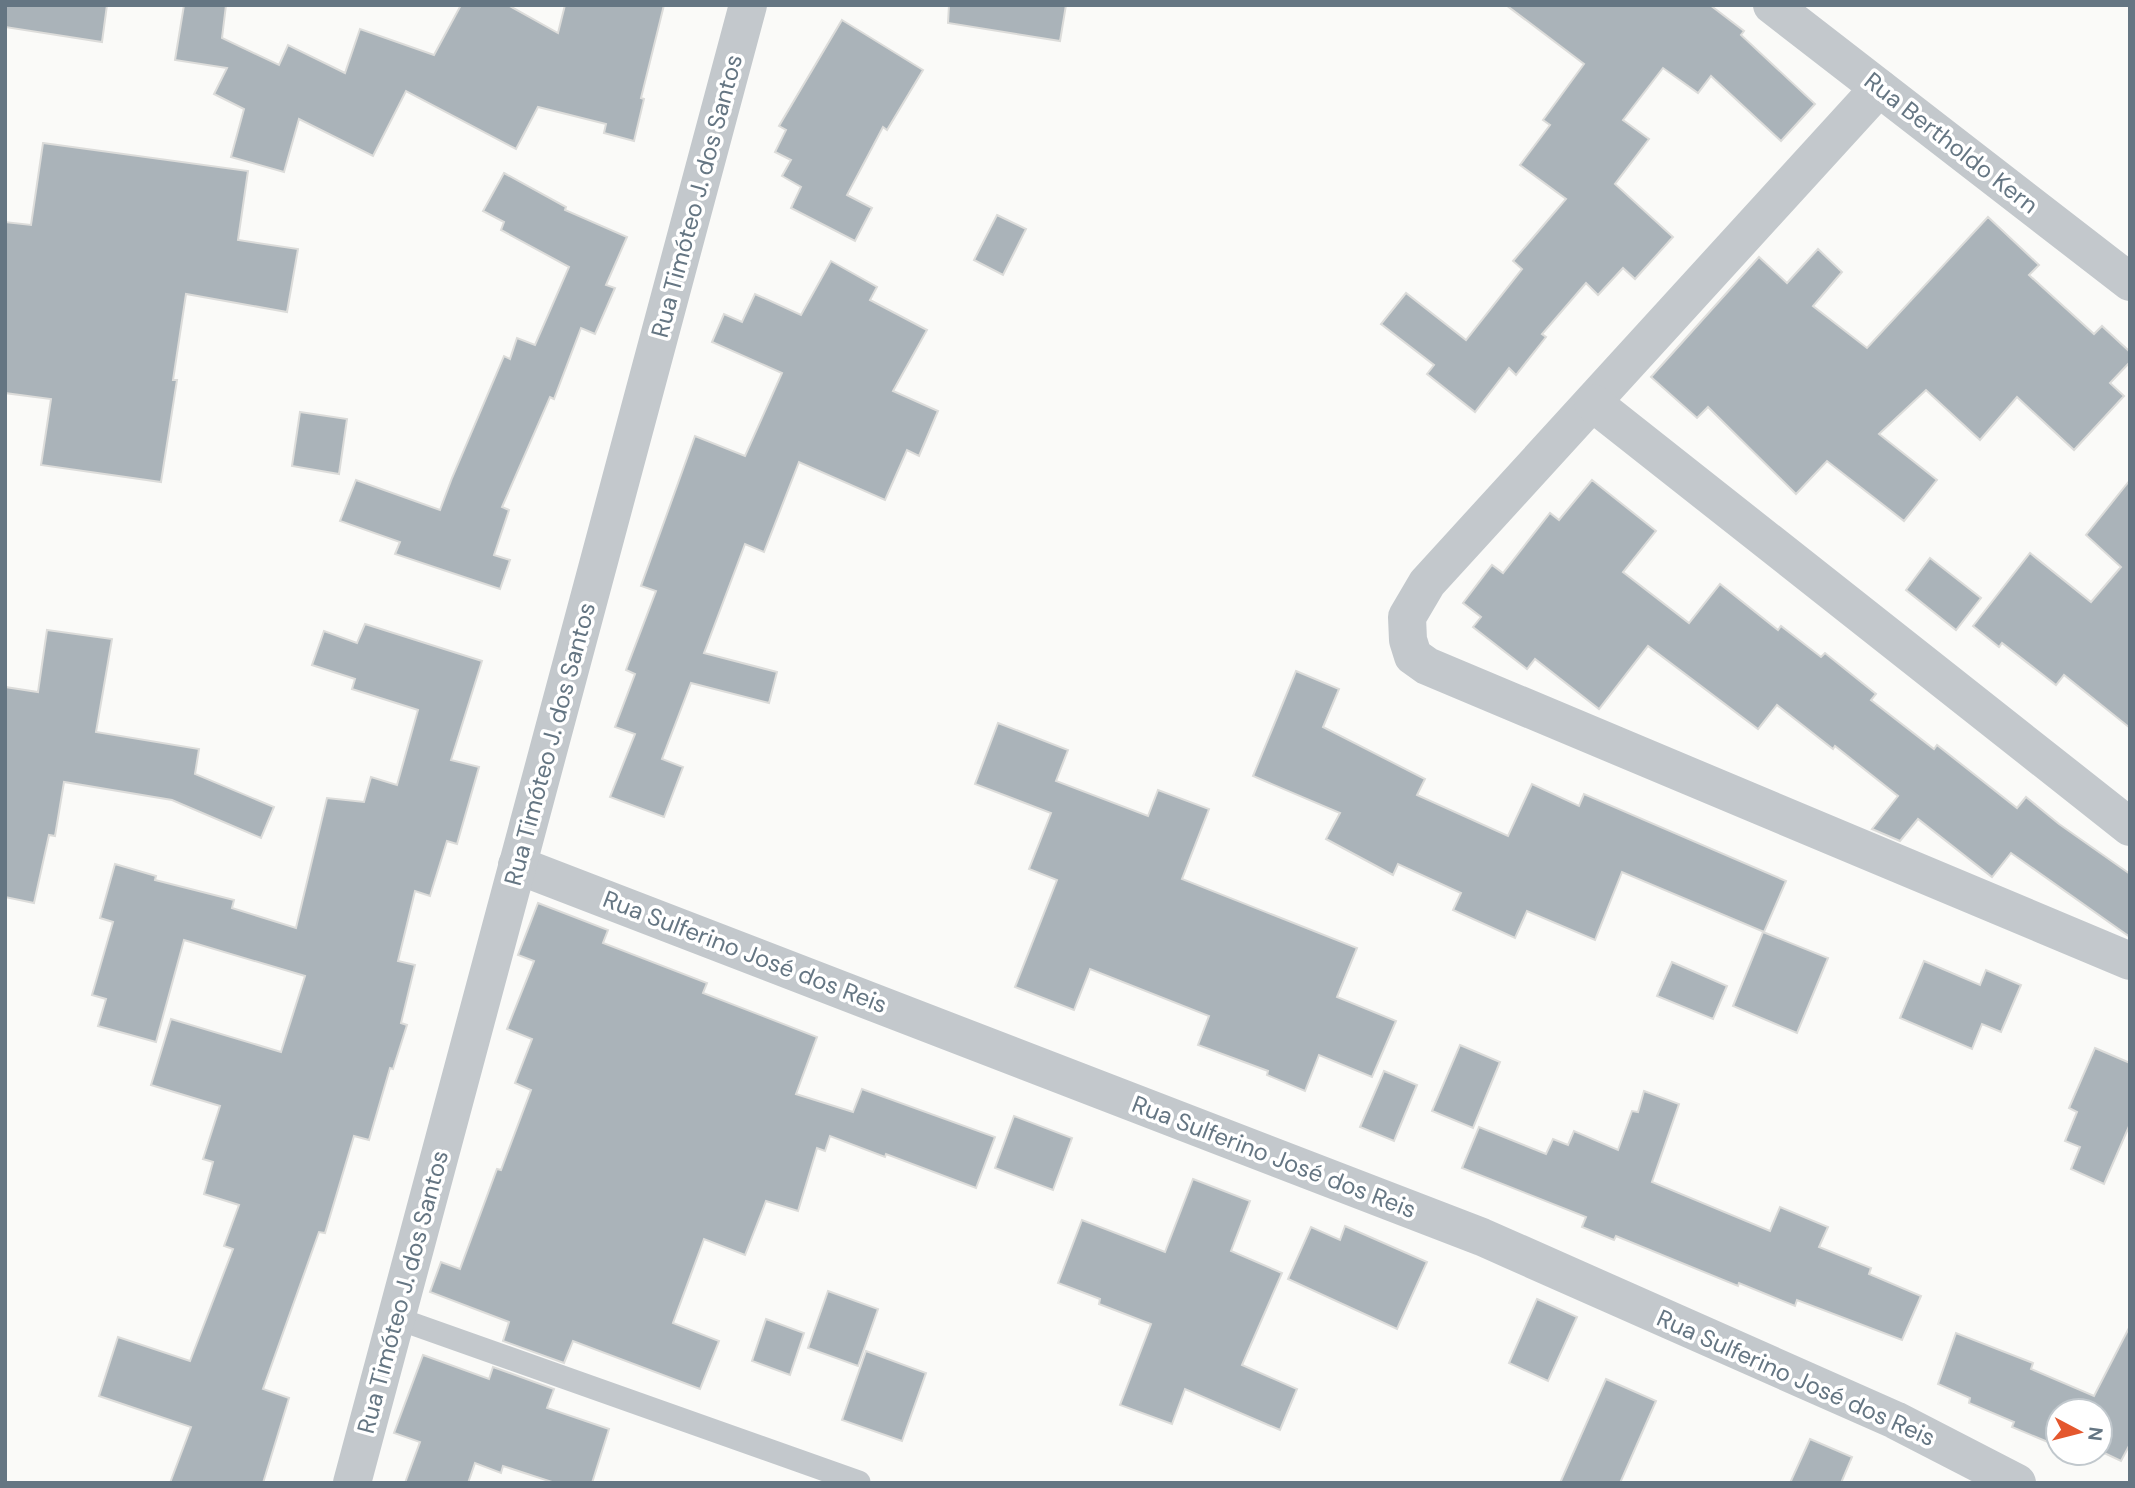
<svg xmlns="http://www.w3.org/2000/svg" width="2135" height="1488" viewBox="0 0 2135 1488" font-family="'DM Sans',sans-serif">
  <style>
    .building { fill: #aab3b9; stroke: #dcdcda; stroke-width: 2 }
    .lines { fill: none; stroke-linecap: round; stroke-linejoin: round }
    .lane { stroke: #c3c8cc; stroke-width: 23 }
    .street { stroke: #c3c8cc; stroke-width: 38 }
    .labels { text-anchor: middle; stroke-width: 7; stroke-linejoin: round; paint-order: stroke }
    .street-label { font-size: 24px; fill: #657683; stroke: #fff }
  </style>
  <rect width="100%" height="100%" fill="#fafaf8"/>
  <g class="building">
    <polygon points="5,5 107,5 102,42 5,27"/>
    <polygon points="184,5 226,5 222,38 279,65 288,45 345,73 360,29 434,55 461,5 508,5 558,33 565,5 664,5 641,98 644,99 634,141 604,133 606,124 538,107 516,149 406,91 373,156 299,119 284,172 231,157 244,109 214,94 227,68 175,60"/>
    <polygon points="949,5 1066,5 1060,41 948,23"/>
    <polygon points="1506,5 1710,5 1744,31 1741,35 1815,104 1781,141 1711,76 1698,93 1663,68 1623,120 1649,139 1615,184 1673,237 1635,279 1623,268 1598,295 1586,283 1542,334 1546,337 1516,375 1509,368 1475,412 1427,374 1434,365 1381,324 1406,293 1466,340 1522,269 1513,261 1566,199 1520,165 1550,125 1543,120 1584,64"/>
    <polygon points="842,20 923,70 887,130 883,127 847,195 872,208 855,241 791,208 801,187 782,176 791,160 775,152 786,130 779,126"/>
    <polygon points="43,143 248,171 238,240 298,249 287,312 186,294 173,380 177,380 161,482 41,465 51,399 5,393 5,222 31,225"/>
    <polygon points="504,173 566,207 565,210 627,237 606,285 615,288 595,334 581,328 554,399 550,397 502,507 509,510 494,555 510,560 500,589 395,554 400,542 340,521 356,480 440,510 452,478 504,356 510,359 517,338 535,345 569,267 501,230 504,222 483,211"/>
    <polygon points="997,215 1026,229 1003,275 974,260"/>
    <polygon points="1988,217 2039,265 2029,275 2094,334 2102,326 2130,352 2130,362 2110,383 2124,396 2074,450 2017,397 1980,440 1926,390 1879,434 1937,480 1904,521 1827,461 1796,494 1708,407 1697,418 1651,377 1759,257 1787,283 1818,249 1842,272 1813,306 1867,348"/>
    <polygon points="831,261 877,287 870,300 927,330 893,391 938,411 919,456 907,450 885,500 799,462 764,552 745,544 704,653 777,672 769,703 691,683 662,759 683,767 664,817 610,797 635,734 615,727 635,674 626,670 656,591 641,586 695,436 745,456 782,373 712,342 724,314 742,322 755,294 801,315"/>
    <polygon points="300,412 347,419 339,474 292,466"/>
    <polygon points="1592,480 1656,531 1623,572 1689,623 1720,584 1778,630 1781,626 1821,657 1825,653 1876,694 1871,700 1934,749 1937,745 2017,808 2026,797 2059,824 2130,874 2130,937 2011,853 1992,877 1918,819 1900,841 1872,829 1898,796 1835,746 1833,749 1777,705 1758,729 1648,646 1599,709 1535,659 1527,669 1473,627 1481,617 1463,603 1492,565 1503,573 1550,513 1559,520"/>
    <polygon points="2130,480 2130,728 2064,675 2056,685 2002,643 1999,647 1973,626 2030,553 2091,602 2121,567 2086,535"/>
    <polygon points="1930,558 1981,598 1956,630 1906,590"/>
    <polygon points="365,624 482,661 451,760 479,767 457,844 447,841 430,896 415,891 398,961 415,965 401,1023 407,1025 393,1069 390,1068 369,1140 354,1136 325,1233 319,1232 263,1389 289,1398 263,1483 170,1483 191,1427 99,1396 118,1337 190,1361 233,1249 224,1246 239,1205 204,1194 213,1162 203,1159 220,1106 151,1085 171,1019 281,1052 305,976 184,940 156,1042 98,1026 106,999 92,995 113,922 100,918 115,864 156,876 155,880 234,900 232,908 296,928 327,798 364,802 371,777 397,785 418,710 352,689 355,679 312,665 324,631 357,643"/>
    <polygon points="47,630 112,639 96,732 199,749 195,774 274,807 261,838 172,800 64,782 55,836 49,835 34,903 5,897 5,687 38,692"/>
    <polygon points="1296,671 1339,689 1323,727 1425,779 1417,795 1508,836 1532,784 1579,806 1584,794 1786,881 1764,932 1622,872 1595,940 1527,911 1515,938 1453,910 1461,893 1398,864 1393,875 1326,839 1340,813 1253,776"/>
    <polygon points="998,723 1068,750 1056,781 1148,816 1158,790 1209,809 1182,879 1357,948 1337,997 1396,1021 1372,1077 1319,1055 1305,1091 1267,1075 1268,1071 1198,1045 1209,1016 1090,969 1074,1010 1015,987 1057,880 1029,869 1051,813 975,784"/>
    <polygon points="538,903 608,930 603,943 707,983 703,993 817,1037 796,1094 853,1112 862,1089 995,1137 976,1188 886,1154 885,1157 830,1136 825,1151 817,1148 798,1211 766,1201 745,1255 704,1239 673,1323 719,1341 700,1389 573,1341 564,1363 503,1341 509,1322 430,1292 441,1262 460,1269 497,1169 501,1170 531,1090 515,1083 532,1039 507,1029 534,961 518,955"/>
    <polygon points="1763,932 1828,958 1797,1033 1733,1006"/>
    <polygon points="1924,961 1980,985 1986,970 2021,985 2001,1032 1982,1024 1972,1049 1900,1018"/>
    <polygon points="1672,962 1727,986 1713,1019 1657,996"/>
    <polygon points="1460,1045 1500,1062 1473,1128 1432,1111"/>
    <polygon points="2095,1048 2130,1063 2130,1124 2104,1184 2071,1169 2080,1147 2065,1141 2077,1112 2069,1108"/>
    <polygon points="1384,1071 1417,1085 1394,1141 1360,1127"/>
    <polygon points="1644,1091 1679,1104 1652,1182 1770,1231 1780,1207 1828,1227 1819,1247 1871,1268 1869,1274 1921,1296 1902,1340 1797,1300 1795,1306 1739,1283 1738,1286 1616,1236 1614,1240 1582,1227 1586,1217 1462,1168 1479,1127 1546,1154 1553,1139 1568,1145 1574,1131 1618,1150 1632,1111 1638,1112"/>
    <polygon points="1014,1116 1072,1138 1053,1190 995,1168"/>
    <polygon points="1193,1179 1250,1201 1231,1251 1282,1273 1242,1365 1297,1389 1280,1430 1185,1389 1172,1424 1120,1405 1151,1324 1099,1304 1100,1299 1058,1283 1082,1220 1165,1252"/>
    <polygon points="1345,1226 1427,1262 1397,1329 1288,1279 1311,1227 1340,1240"/>
    <polygon points="828,1291 878,1309 858,1366 808,1348"/>
    <polygon points="1537,1299 1577,1317 1548,1381 1509,1363"/>
    <polygon points="766,1319 804,1333 790,1375 752,1361"/>
    <polygon points="2130,1326 2130,1444 2121,1461 2100,1451 2100,1411 2058,1411 2058,1439 2055,1445 2012,1427 2014,1422 1969,1403 1970,1398 1938,1384 1956,1333 2033,1363 2031,1369 2094,1396"/>
    <polygon points="866,1351 926,1373 902,1441 842,1420"/>
    <polygon points="423,1355 489,1379 493,1367 554,1389 547,1408 609,1429 592,1483 555,1483 503,1466 501,1473 475,1463 468,1483 405,1483 420,1442 394,1433"/>
    <polygon points="1606,1379 1656,1401 1620,1483 1560,1483"/>
    <polygon points="1810,1439 1852,1457 1841,1483 1790,1483"/>
  </g>
  <g class="lines">
    <polyline class="lane" points="396,1318 859,1482"/>
    <g class="street">
      <polyline points="1772,5 2130,282"/>
      <polyline points="1879,88 1427,583 1407,617 1408,640 1413,656 1427,666 2130,961"/>
      <polyline points="1593,403 2130,827"/>
      <polyline points="517,865 1482,1237 1895,1420 2017,1483"/>
      <polyline points="352,1483 748,5"/>
    </g>
  </g>
  <g class="labels">
    <g class="street-label">
      <text transform="translate(1951 143) rotate(38)" y="8">Rua Bertholdo Kern</text>
      <text transform="translate(697 196) rotate(-75)" y="8">Rua Timóteo J. dos Santos</text>
      <text transform="translate(550 744) rotate(-75)" y="8">Rua Timóteo J. dos Santos</text>
      <text transform="translate(745 952) rotate(21)" y="8">Rua Sulferino José dos Reis</text>
      <text transform="translate(1274 1157) rotate(21)" y="8">Rua Sulferino José dos Reis</text>
      <text transform="translate(403 1292) rotate(-75)" y="8">Rua Timóteo J. dos Santos</text>
      <text transform="translate(1796 1378) rotate(24)" y="8">Rua Sulferino José dos Reis</text>
    </g>
  </g>
  <rect width="2135" height="1488" fill="none" stroke="#657683" stroke-width="14"/>
  <g transform="translate(2079 1432) rotate(97)"><circle r="33" fill="#ffffff" stroke="#c1c8cd" stroke-width="2"/>
  <path d="M0-5L12 26L0 18L-12 26Z" fill="#e4572e"/>
  <text y="-10" font-size="19" font-weight="bold" text-anchor="middle" fill="#657683">N</text>
  </g>
</svg>
